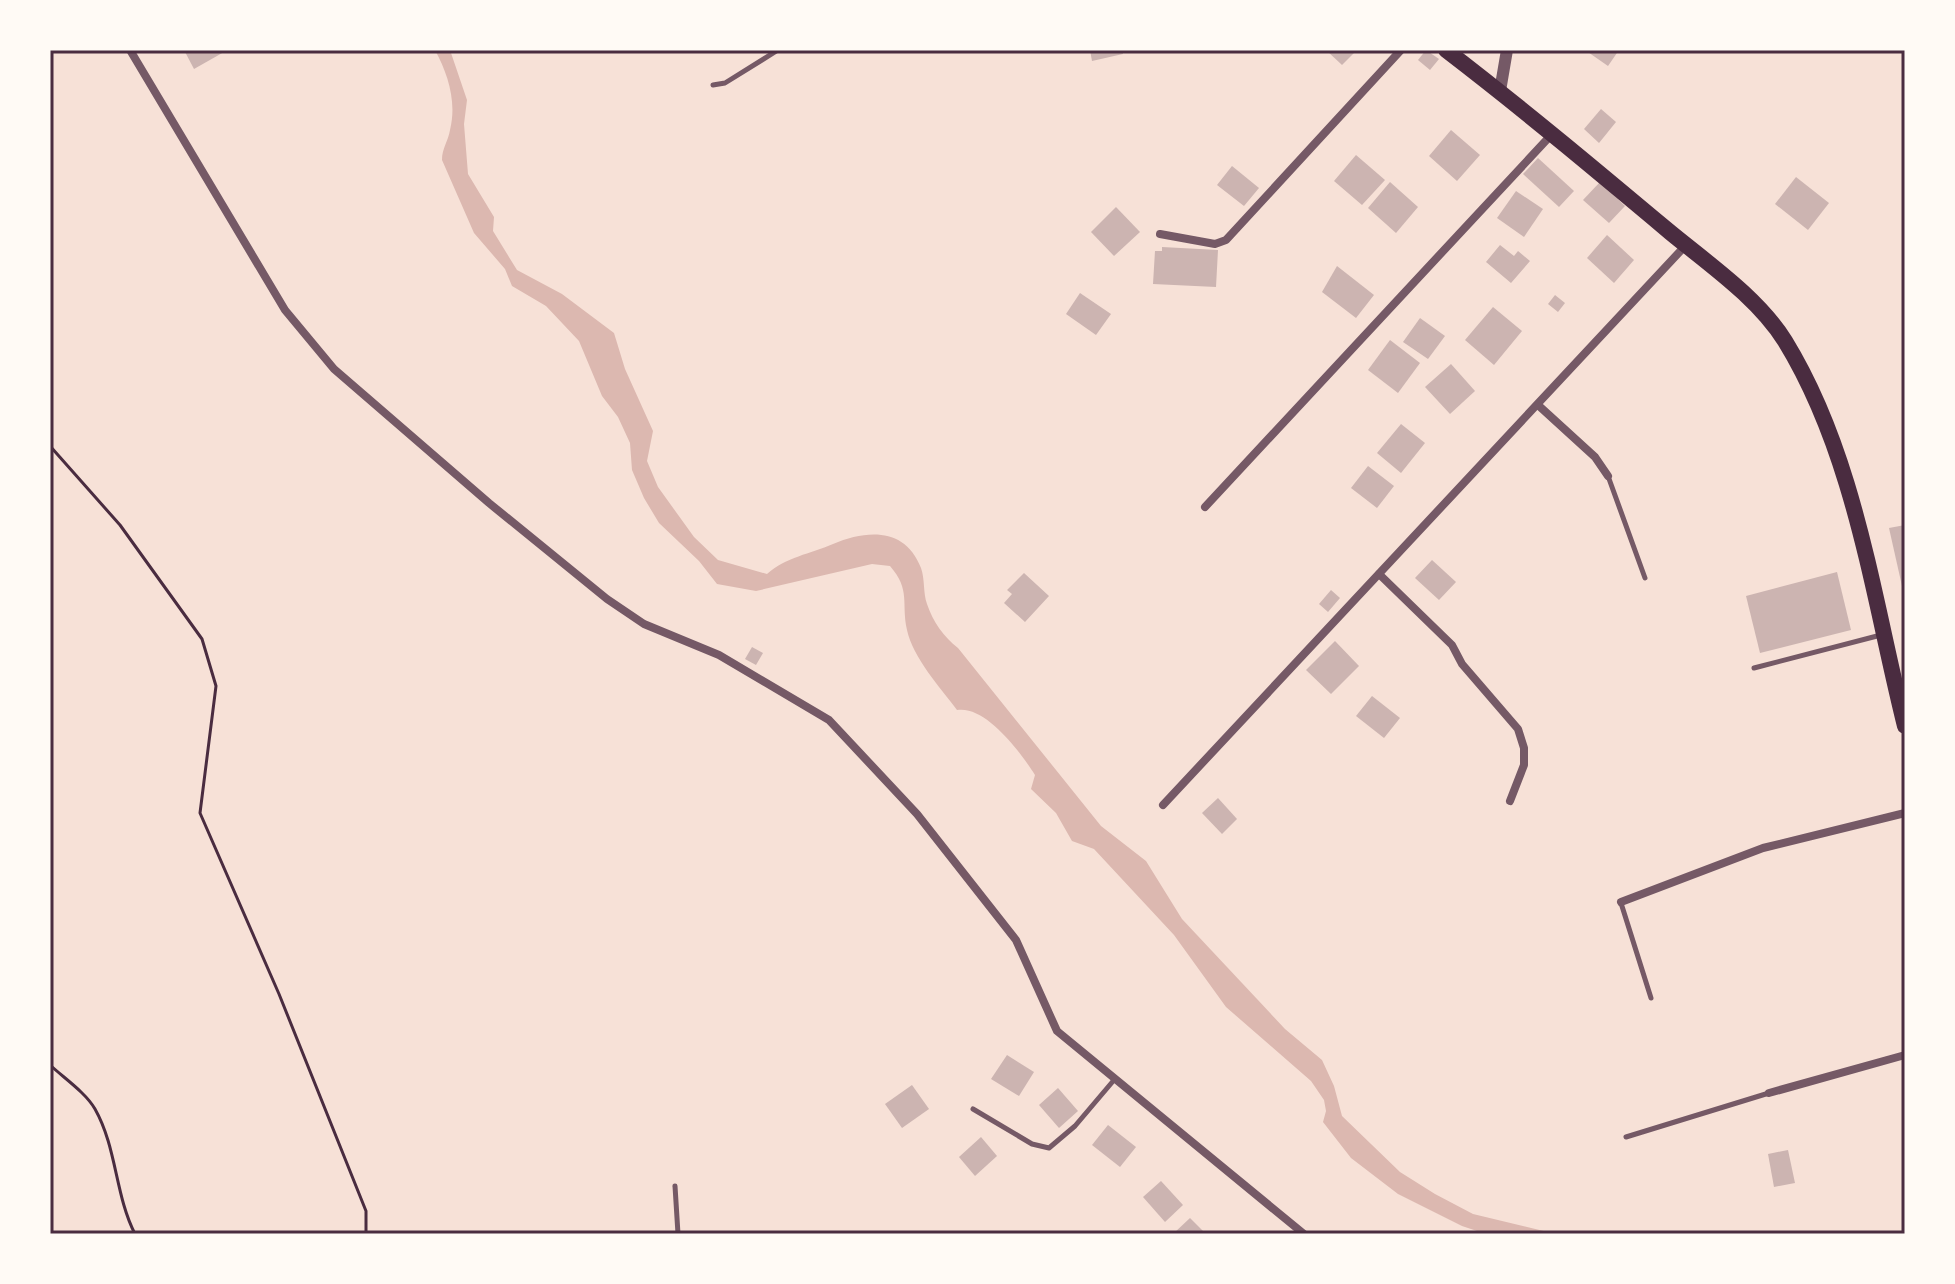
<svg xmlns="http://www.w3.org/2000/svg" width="1955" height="1284" viewBox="0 0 1955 1284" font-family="'Open Sans',sans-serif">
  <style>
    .water { fill: #dcb8b0 }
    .building { fill: #ccb4b1 }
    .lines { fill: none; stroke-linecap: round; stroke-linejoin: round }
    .path { stroke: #4a2c40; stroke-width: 3 }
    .service { stroke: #755966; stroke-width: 5 }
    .minor { stroke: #755966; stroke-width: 8 }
    .tertiary { stroke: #755966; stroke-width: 12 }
    .primary { stroke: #4a2c40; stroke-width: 16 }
    .neatline { fill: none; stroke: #4a2c40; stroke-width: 3 }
  </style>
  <rect width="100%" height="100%" fill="#f7e1d7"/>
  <path class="water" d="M 435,50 L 450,50 L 467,100 L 464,124 L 468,174 L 494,217 L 493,231 L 517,270 L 562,294 L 614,333 L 625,369 L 653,431 L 647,461 L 658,487 L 694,537 L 718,560 L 767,574 C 786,557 810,554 833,544 C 867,530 905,527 921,568 C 925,579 923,593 927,604 C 933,622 944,637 958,648 L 1101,826 L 1146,861 L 1182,919 L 1285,1029 L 1322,1060 L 1334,1086 L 1342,1116 L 1400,1172 L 1435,1194 L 1473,1214 L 1556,1234 L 1486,1234 L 1462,1226 L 1398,1194 L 1351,1158 L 1323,1122 L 1326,1111 L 1324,1100 L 1311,1081 L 1226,1007 L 1174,935 L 1094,849 L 1072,841 L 1056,813 L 1031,789 L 1035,775 C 1021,753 986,705 957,710 C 940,687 913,658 907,630 C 901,603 911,590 890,566 L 872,564 L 756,591 L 717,584 L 699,561 L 659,523 L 644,498 L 632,470 L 630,443 L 618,417 L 602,396 L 579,341 L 546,306 L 512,286 L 505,269 L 474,233 L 442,160 C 442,148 448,142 450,130 C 457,102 448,74 435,50 Z"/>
  <g class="building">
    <polygon points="184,50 222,50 224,52 194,69"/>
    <polygon points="1090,50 1122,50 1123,54 1092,61"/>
    <polygon points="1326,50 1357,50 1342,65"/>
    <polygon points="1426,50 1439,59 1430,70 1418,60"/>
    <polygon points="1585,50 1619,50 1608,66"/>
    <polygon points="1601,109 1616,122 1599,143 1584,129"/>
    <polygon points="1451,130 1480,155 1457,181 1429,156"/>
    <polygon points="1356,155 1385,180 1362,205 1334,181"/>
    <polygon points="1538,158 1574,191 1559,207 1523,174"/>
    <polygon points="1232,166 1259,188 1244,206 1217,185"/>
    <polygon points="1796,177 1829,203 1808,230 1775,204"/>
    <polygon points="1390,182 1418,207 1396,233 1368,208"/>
    <polygon points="1600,182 1625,206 1609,223 1583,200"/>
    <polygon points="1516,191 1543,209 1524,237 1497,218"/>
    <polygon points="1116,207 1140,232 1114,256 1091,232"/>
    <polygon points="1607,235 1634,260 1614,283 1587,258"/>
    <polygon points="1500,245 1514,256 1518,251 1530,261 1511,283 1486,262"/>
    <polygon points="1162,247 1218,250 1216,287 1153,284 1155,251 1162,251"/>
    <polygon points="1337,266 1374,295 1356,318 1322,292"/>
    <polygon points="1080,293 1111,314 1096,335 1066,314"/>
    <polygon points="1555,295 1565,303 1558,312 1548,304"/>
    <polygon points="1493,307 1522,331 1494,365 1465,340"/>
    <polygon points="1420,318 1445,336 1428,359 1403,342"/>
    <polygon points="1390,340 1420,363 1398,393 1368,370"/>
    <polygon points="1451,364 1475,391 1450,414 1425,387"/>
    <polygon points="1401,424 1425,443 1401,473 1377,453"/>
    <polygon points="1368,466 1394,486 1377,508 1351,488"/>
    <polygon points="1905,525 1905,595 1904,595 1889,528"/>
    <polygon points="1432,560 1456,582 1439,600 1415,578"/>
    <polygon points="1837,572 1851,630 1760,653 1746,596"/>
    <polygon points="1024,573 1049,596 1025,622 1004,603 1012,594 1007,590"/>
    <polygon points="1331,590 1340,598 1328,612 1319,604"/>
    <polygon points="1335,641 1359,666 1331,694 1306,670"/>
    <polygon points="752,647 763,653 756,665 745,659"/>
    <polygon points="1372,696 1400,718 1384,738 1356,716"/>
    <polygon points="1218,798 1237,819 1222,834 1202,813"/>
    <polygon points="1007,1055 1034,1072 1019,1096 991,1079"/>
    <polygon points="912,1085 929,1109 902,1128 885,1104"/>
    <polygon points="1058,1088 1078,1111 1059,1128 1039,1105"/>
    <polygon points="1108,1125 1136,1147 1120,1167 1092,1145"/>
    <polygon points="981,1137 997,1156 975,1176 959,1157"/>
    <polygon points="1788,1150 1795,1183 1774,1187 1768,1154"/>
    <polygon points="1161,1181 1183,1205 1165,1222 1143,1197"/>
    <polygon points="1190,1218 1206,1234 1173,1234"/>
  </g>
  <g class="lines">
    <g class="path">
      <polyline points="50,446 120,525 202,639 216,686 200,813 279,994 366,1211 366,1234"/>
      <path d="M 50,1065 C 64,1078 86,1093 95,1109 C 117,1148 115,1195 135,1234"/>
    </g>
    <g class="service">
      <polyline points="713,85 725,83 778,50"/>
      <polyline points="1608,476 1645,578"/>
      <polyline points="1754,668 1881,635"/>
      <polyline points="1621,903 1651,998"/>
      <polyline points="973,1109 1032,1144 1049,1148 1075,1126 1114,1080"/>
      <polyline points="1626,1137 1769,1093"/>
      <polyline points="675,1186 678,1234"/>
    </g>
    <g class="minor">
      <polyline points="130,50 285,310 334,369 489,503 607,599 644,624 719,655 829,720 917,814 1016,940 1057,1031 1304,1234"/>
      <polyline points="1160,234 1215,244 1226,240 1401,50"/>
      <polyline points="1538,405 1595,457 1608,476"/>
      <polyline points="1205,507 1553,133"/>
      <polyline points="1379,574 1452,645 1462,664 1518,729 1524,748 1524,765 1510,801"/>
      <polyline points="1163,805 1686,245"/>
      <polyline points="1621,902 1763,848 1905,813"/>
      <polyline points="1769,1093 1905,1055"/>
    </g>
    <polyline class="tertiary" points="1500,91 1507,50"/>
    <path class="primary" d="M 1446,50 C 1523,109 1597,171 1671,233 C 1710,265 1758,298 1785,341 C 1855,455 1873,598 1905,726"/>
  </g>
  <rect width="1955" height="1284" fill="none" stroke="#fffaf5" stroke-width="104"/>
  <rect x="52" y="52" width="1851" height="1180" class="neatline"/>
</svg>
